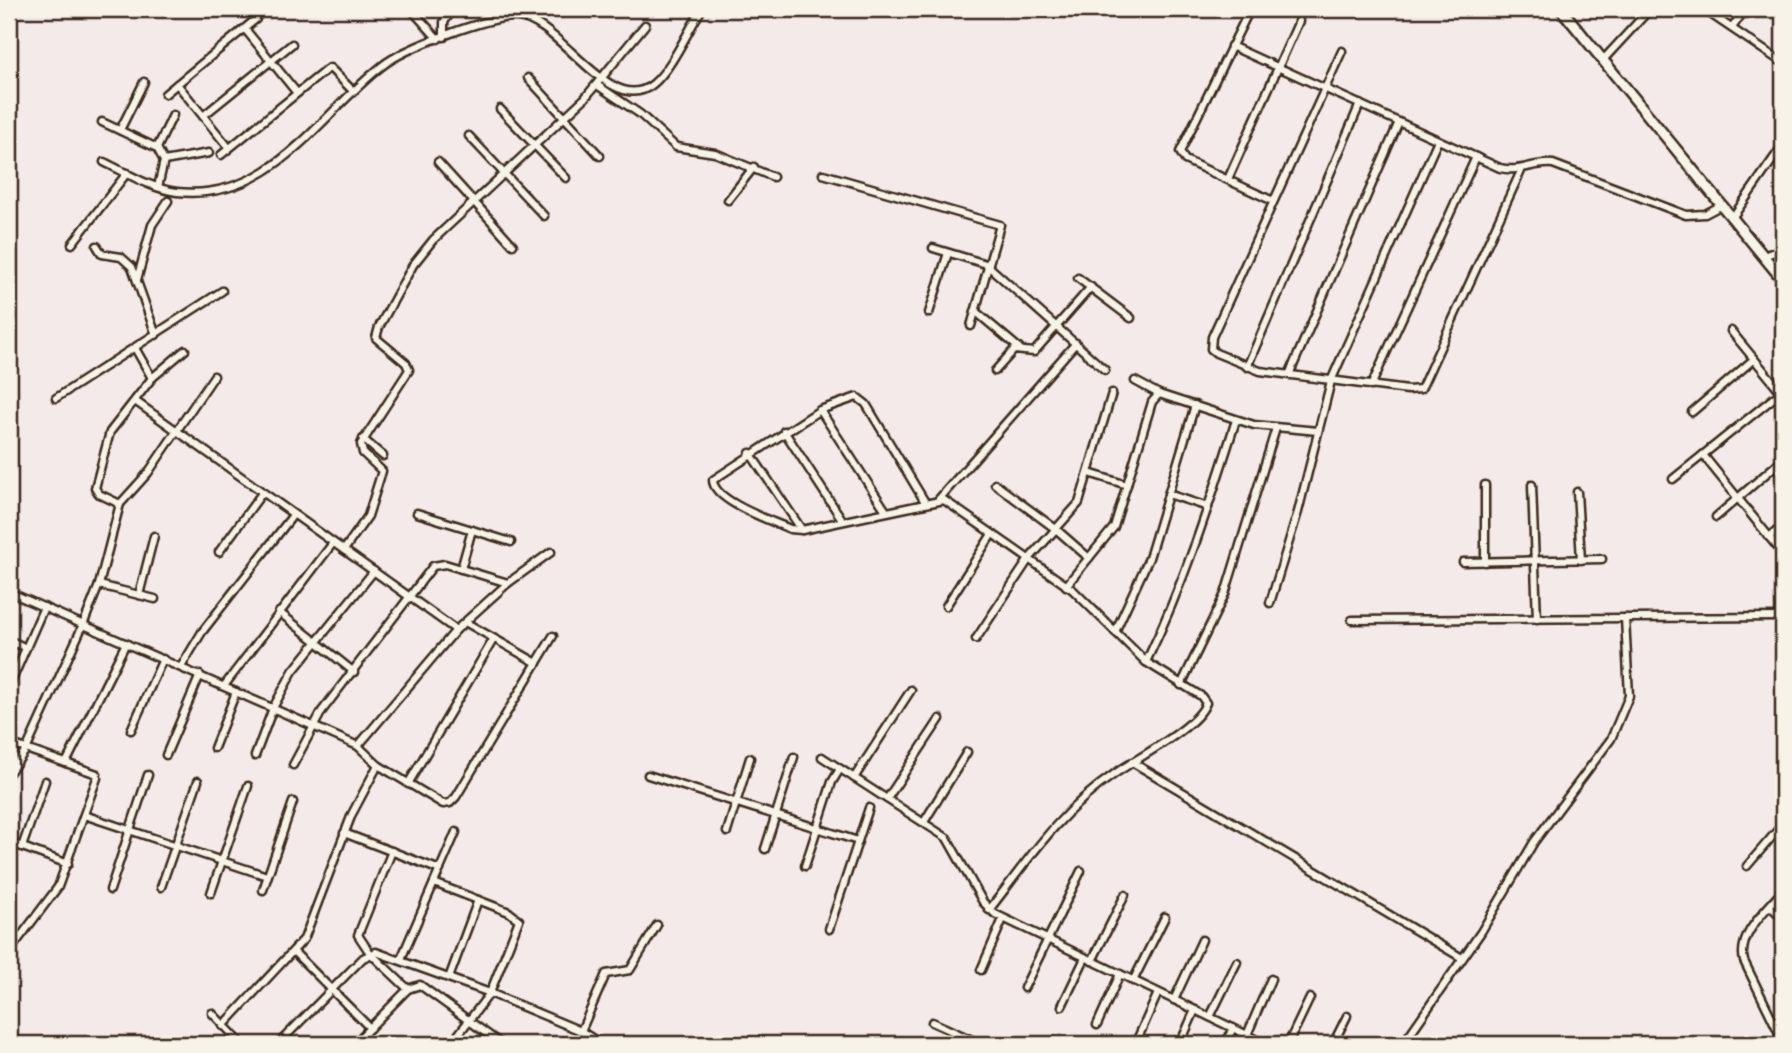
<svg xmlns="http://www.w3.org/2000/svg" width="1792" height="1053" viewBox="0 0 1792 1053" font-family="Caveat,sans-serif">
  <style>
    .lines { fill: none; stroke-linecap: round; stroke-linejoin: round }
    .street-casing { stroke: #3b2a1e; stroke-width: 11 }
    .secondary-casing { stroke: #3b2a1e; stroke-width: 14 }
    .street { stroke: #f7f3e8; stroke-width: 6 }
    .secondary { stroke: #f7f3e8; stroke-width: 9 }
  </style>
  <rect width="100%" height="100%" fill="#f5eaea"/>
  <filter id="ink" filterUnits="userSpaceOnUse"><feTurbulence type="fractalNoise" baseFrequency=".0143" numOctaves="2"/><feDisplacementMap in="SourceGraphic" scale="14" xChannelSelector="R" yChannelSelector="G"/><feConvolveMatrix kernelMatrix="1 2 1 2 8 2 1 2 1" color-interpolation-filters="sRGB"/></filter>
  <g filter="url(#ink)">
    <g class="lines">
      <g class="street-casing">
        <g id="street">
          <polyline points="411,9 438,39"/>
          <polyline points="1250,9 1180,152 1185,160 1273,201"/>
          <polyline points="1703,9 1783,63"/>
          <polyline points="1732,28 1745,9"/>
          <polyline points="245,29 297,93"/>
          <polyline points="444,37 444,22 453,9"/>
          <path d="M 1231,46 L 1500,168 C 1520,173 1533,162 1553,164 L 1686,215 L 1705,214 L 1722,205"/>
          <polyline points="1342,51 1212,337 1211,349 1216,353 1260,371 1408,390 1421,389 1521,171"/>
          <polyline points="1603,60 1650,9"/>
          <polyline points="528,78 600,156"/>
          <polyline points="177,84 229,148"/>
          <polyline points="597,85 640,114 676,147 715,153 773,177"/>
          <polyline points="165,94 256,19"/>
          <polyline points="500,109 566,178"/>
          <polyline points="203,116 292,44"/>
          <polyline points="102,122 157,148 164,161 158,187"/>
          <polyline points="120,130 144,82"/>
          <polyline points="469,136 544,216"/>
          <polyline points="157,148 173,115"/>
          <polyline points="221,155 326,70 330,68 353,91"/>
          <polyline points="164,161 209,153"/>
          <path d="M 104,162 C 127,173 152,189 177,192 C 272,202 318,116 382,66 C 404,48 487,17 515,17 C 558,16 610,120 653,84 C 672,68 688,30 702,9"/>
          <polyline points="438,162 513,245"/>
          <polyline points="823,174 1000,225 971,326"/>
          <polyline points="1228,179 1299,21"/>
          <polyline points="728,200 754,167"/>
          <polyline points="1732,218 1783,145"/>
          <polyline points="72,244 127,173"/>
          <polyline points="97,246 102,254 121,257 132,267 156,335"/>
          <polyline points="933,248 986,264 1105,370"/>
          <polyline points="1763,256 1783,249"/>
          <polyline points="1078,278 1131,318"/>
          <polyline points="137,280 152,225 168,201"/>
          <polyline points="975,311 1020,349"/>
          <polyline points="929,313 948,253"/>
          <polyline points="1731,331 1783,394"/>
          <polyline points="135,348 152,378"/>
          <polyline points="1247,367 1360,104"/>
          <polyline points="995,371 1014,350 1034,352 1091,287"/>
          <polyline points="1289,375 1399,122"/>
          <polyline points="1135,381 1159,394"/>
          <polyline points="1371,386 1476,157"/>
          <polyline points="56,398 222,291"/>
          <polyline points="135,401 456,630"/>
          <polyline points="820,410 886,511"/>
          <polyline points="1692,412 1754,359"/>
          <polyline points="784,431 843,521"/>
          <polyline points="363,439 383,456"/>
          <polyline points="750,453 802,530"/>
          <polyline points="1703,455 1783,554"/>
          <polyline points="1089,473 1127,485"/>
          <polyline points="1673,479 1781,392"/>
          <polyline points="995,484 1057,530 1089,558"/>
          <polyline points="1532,485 1537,619"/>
          <polyline points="1577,492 1581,560"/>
          <polyline points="1168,494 1208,507"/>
          <polyline points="939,499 1076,343"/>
          <path d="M 925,502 L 866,404 L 857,397 L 820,410 L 713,480 C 713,501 772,521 790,529 L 802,530 L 944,500 L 1073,590 L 1146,662 L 1201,696 L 1206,703 C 1196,729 1136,758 1113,775 C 1059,812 1029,859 989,910"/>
          <polyline points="120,504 99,494 95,488 110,432 152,378 185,350"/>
          <polyline points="417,513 511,542"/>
          <polyline points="1716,517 1783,459"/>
          <polyline points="1769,537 1783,526"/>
          <polyline points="344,550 368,516 382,471 363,453 361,444 409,370 406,363 376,338 379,327 413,265 433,240 585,98 645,25"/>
          <polyline points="219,552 262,493"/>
          <polyline points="1463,562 1602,559"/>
          <polyline points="1485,562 1485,485"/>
          <polyline points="461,569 472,530"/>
          <polyline points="99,585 155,599"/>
          <polyline points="1066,586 1114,527 1152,402 1159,394 1254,425 1318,431"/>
          <polyline points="9,592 358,746 378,765 443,804 450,803 456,797 553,636"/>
          <polyline points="139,595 154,536"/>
          <polyline points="1270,603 1298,512 1331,381 1438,140"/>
          <polyline points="946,606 992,534"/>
          <polyline points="279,612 354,672"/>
          <polyline points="1352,620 1783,617"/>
          <polyline points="465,622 537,663"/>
          <polyline points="1115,632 1149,558 1195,405"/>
          <polyline points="976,639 1029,559 1079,503 1112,393"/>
          <polyline points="9,640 26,648"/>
          <path d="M 1146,662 C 1184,584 1210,503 1236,420"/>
          <polyline points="181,667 202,632 293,515"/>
          <polyline points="1181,685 1225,594 1276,428"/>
          <polyline points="224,686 333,543"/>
          <polyline points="9,687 44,607"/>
          <polyline points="131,730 163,659"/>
          <polyline points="9,743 97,774"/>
          <polyline points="358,746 456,630 508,583 551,552"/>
          <polyline points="214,748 236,692"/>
          <polyline points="166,755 200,675"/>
          <polyline points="255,756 273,708 293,671 374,571"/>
          <polyline points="822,757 947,838 983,902 995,914 1266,1044"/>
          <polyline points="1132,762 1462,958"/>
          <polyline points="66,763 126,643"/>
          <polyline points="293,765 322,711 433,566 445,564 508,583"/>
          <polyline points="9,773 26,750 83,625 99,585 120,504 148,473 214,376"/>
          <polyline points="648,775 858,841"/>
          <polyline points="854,778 911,690"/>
          <polyline points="408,784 493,640"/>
          <polyline points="887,799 940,719"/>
          <polyline points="84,815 267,876"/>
          <polyline points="924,822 967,752"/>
          <polyline points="727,832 750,758"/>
          <polyline points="344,833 440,870"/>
          <polyline points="9,842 68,864"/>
          <polyline points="22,847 45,781"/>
          <polyline points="765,849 794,757"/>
          <polyline points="392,851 358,935 370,953 408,989"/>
          <polyline points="805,866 832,782 840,769"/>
          <polyline points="1747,866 1783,824"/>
          <polyline points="434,883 509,912 519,920 490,993 451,1044"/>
          <polyline points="161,887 198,781"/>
          <polyline points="110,890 148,775"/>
          <polyline points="263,890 293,802"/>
          <path d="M 1783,890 C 1767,910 1737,934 1744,961 L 1783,1041"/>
          <polyline points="211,893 248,786"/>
          <polyline points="1770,906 1783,918"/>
          <polyline points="829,929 869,808"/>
          <polyline points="9,952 58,887 97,778"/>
          <polyline points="294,952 370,1028"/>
          <polyline points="401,959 456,832"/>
          <polyline points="1092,961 1125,895"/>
          <polyline points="981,970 1003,919"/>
          <polyline points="449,978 478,900"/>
          <polyline points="1133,981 1165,917"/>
          <polyline points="1024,988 1081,871"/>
          <polyline points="1174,1000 1202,940"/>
          <polyline points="1062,1006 1085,958"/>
          <polyline points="212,1013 242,1044"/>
          <polyline points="1210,1017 1237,962"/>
          <polyline points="932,1022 981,1044"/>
          <polyline points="1097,1025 1120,974"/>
          <polyline points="223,1026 304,939 352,814 378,765"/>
          <polyline points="581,1031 606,974 630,970 657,925"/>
          <polyline points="1247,1035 1271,979"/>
          <polyline points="1137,1040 1158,993"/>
          <polyline points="278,1044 363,958 376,952 490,993 581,1031 601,1044"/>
          <polyline points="354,1044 408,989 420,985 501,1044"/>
          <polyline points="1180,1044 1195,1010"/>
          <polyline points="1225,1044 1233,1028"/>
          <polyline points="1288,1044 1310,998"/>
          <polyline points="1333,1044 1347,1016"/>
          <polyline points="1403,1044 1481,932 1534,842 1611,739 1629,696 1625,618"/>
        </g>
      </g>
      <g class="secondary-casing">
        <g id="secondary">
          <polyline points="1561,9 1783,280"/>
          <polyline points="9,1036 17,1044"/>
        </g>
      </g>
      <use href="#street" class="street"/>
      <use href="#secondary" class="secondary"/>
    </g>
  </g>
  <rect width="1792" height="1053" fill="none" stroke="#f7f3e8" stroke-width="35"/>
  <rect x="18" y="18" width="1757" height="1018" fill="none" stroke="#3b2a1e" stroke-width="2.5" filter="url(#ink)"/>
</svg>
